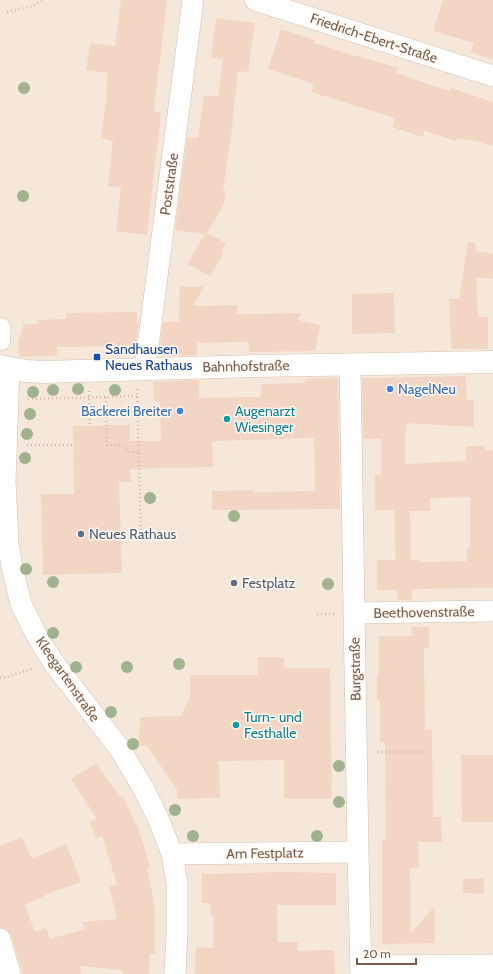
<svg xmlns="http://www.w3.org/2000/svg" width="493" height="974" viewBox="0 0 493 974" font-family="Cabin,sans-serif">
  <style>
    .residential { fill: #f5e8da }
    .building { fill: #f3d5c3; fill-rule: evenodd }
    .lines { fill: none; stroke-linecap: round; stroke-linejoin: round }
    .street-casing { stroke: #d1beb0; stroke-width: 22 }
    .secondary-casing { stroke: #d6c0b0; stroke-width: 23 }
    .path { stroke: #d9b8a5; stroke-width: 2.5; stroke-dasharray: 1 3; stroke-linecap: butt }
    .street { stroke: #fff; stroke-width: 21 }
    .secondary { stroke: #fff; stroke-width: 22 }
    .tree { fill: #a0b28e }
    .transit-dot { fill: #1a4fb4; stroke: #fffaf3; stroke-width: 1.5 }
    .shop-dot { fill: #3f7fe0; stroke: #fffaf3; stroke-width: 1.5 }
    .culture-dot { fill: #0f9aa8; stroke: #fffaf3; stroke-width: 1.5 }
    .service-dot { fill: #5c6f8a; stroke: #fffaf3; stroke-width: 1.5 }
    .labels { text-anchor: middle; stroke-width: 3; stroke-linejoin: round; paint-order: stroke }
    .street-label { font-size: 14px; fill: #7a5c4d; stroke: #fffaf3 }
    .transit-label { font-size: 14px; fill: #164399; stroke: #fffaf3; text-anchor: start }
    .shop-label { font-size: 14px; fill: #366cbe; stroke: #fffaf3; text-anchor: start }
    .culture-label { font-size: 14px; fill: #0d838f; stroke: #fffaf3; text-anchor: start }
    .service-label { font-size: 14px; fill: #4e5e75; stroke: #fffaf3; text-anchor: start }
  </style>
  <rect width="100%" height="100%" fill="#fdf6ec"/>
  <rect class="residential" x="0" y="0" width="493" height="974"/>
  <g class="building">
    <polygon points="121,0 167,0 160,62 159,62 154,112 161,113 147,235 116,231 121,188 108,186 113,141 101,138 107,95 106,94 108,73 86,70 90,43 115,46"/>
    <polygon points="443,0 493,0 493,60 471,52 474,43 433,31"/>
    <polygon points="216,18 255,23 248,72 238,71 231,137 223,190 226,191 224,204 207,233 226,243 221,253 223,254 210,276 187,264 205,234 175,230 187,137 198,138 204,95 218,97 223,59 211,58"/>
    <polygon points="281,29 315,40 314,43 369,60 369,59 398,68 396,73 410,77 410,78 450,91 451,88 493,102 493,146 468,139 467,141 457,138 456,141 425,131 423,137 392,127 395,118 311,92 314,84 268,69"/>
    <polygon points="468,242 475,243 476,251 493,254 493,279 476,277 478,317 488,317 488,349 451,349 449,299 459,299"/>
    <polygon points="180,287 204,287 193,306 237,305 237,314 301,313 298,320 320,325 315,351 249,352 249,342 197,343 197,355 163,356 163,346 160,346 163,322 179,322"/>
    <polygon points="394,293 395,333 352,334 352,294"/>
    <polygon points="137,312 137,323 139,323 136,346 57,347 57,356 19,357 18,342 24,324 37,324 37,320 66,319 66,313"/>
    <path d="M 466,376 L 467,400 L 474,401 L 474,427 L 406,423 L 406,434 L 405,434 L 405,464 L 466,461 L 466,446 L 485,446 L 485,451 L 493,450 L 493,588 L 412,589 L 412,600 L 398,600 L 397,590 L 377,590 L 377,560 L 396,560 L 394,510 L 375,510 L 375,475 L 381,475 L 381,439 L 363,439 L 362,378 ZM 470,497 L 470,548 L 467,548 L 467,561 L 419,562 L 419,560 L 411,560 L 410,511 L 430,511 L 430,498 Z"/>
    <polygon points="338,378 340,509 212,510 212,491 254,490 254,492 315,491 314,438 212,441 213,467 130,469 131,482 119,482 122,573 43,575 41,494 74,494 73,426 130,425 130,441 161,441 160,401 154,401 153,382 197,380 199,381 199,398 261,397 261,384 305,383 305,379"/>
    <polygon points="411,627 429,627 429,648 424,648 425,730 432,730 433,817 441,817 442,842 418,842 419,868 410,868 411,933 435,906 435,943 382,944 382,840 386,840 385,743 380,743 380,701 377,701 377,674 379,674 379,636 412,636"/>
    <polygon points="258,657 284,657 284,668 330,668 332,799 284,799 284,760 219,761 220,798 177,799 177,790 147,746 139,746 140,717 181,716 190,697 190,675 258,675"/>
    <polygon points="461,755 493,755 493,822 462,822"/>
    <polygon points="96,763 120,797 122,796 138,827 150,866 147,868 155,907 155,954 150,954 149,974 123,974 123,970 80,966 81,974 22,974 22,971 11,935 8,930 3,928 0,927 0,846 22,837 32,859 66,844 81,882 55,891 25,905 35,932 46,928 50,939 85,929 82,922 117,919 109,886 117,884 102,836 97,838 89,822 97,819 71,779"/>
    <polygon points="285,872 336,873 336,905 277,905 278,942 298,942 298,951 334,950 335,974 195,974 196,947 213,948 214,917 211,917 210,903 202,903 202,874"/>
    <polygon points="463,879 484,879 484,894 463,893"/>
  </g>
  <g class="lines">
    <g class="street-casing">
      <g id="street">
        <polyline points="255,0 493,76"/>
        <polyline points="0,328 0,340"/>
        <polyline points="350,365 358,852 361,974"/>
        <polyline points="9,369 5,481 8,543 12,567 21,604 38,638 53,662 120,749 143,788 158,818 172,854 177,884 177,935 175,974"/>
        <polyline points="145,369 193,0"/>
        <polyline points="354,613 493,611"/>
        <polyline points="172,854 358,852"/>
        <polyline points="0,939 10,974"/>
        <polyline points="361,966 493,965"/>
      </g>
    </g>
    <g class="secondary-casing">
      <polyline id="secondary" points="0,366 26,371 44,372 256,366 493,362"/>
    </g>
    <g class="path">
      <polyline points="7,12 33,6 44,0"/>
      <polyline points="137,389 141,534 165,533"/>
      <polyline points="89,391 90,426"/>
      <polyline points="106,397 107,445 119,445 130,452 139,452"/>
      <polyline points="28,399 137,396"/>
      <polyline points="27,445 73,445"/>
      <polyline points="317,614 335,614"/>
      <polyline points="0,678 7,677 34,668"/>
      <polyline points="377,752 425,752"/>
    </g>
    <use href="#street" class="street"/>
    <use href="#secondary" class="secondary"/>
  </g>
  <g class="tree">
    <circle cx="24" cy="88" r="6"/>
    <circle cx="23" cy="196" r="6"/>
    <circle cx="78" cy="389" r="6"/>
    <circle cx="53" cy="390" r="6"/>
    <circle cx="115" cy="390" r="6"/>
    <circle cx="33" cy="392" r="6"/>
    <circle cx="30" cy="414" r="6"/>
    <circle cx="27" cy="434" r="6"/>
    <circle cx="25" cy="458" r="6"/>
    <circle cx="150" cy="498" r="6"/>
    <circle cx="234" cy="516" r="6"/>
    <circle cx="26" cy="569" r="6"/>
    <circle cx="53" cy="582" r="6"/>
    <circle cx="328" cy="584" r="6"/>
    <circle cx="53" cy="633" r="6"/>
    <circle cx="179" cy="664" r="6"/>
    <circle cx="76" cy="667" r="6"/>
    <circle cx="127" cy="667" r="6"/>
    <circle cx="111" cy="712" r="6"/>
    <circle cx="133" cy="744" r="6"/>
    <circle cx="339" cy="766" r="6"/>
    <circle cx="339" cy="802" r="6"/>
    <circle cx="175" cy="810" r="6"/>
    <circle cx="193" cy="836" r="6"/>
    <circle cx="317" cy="836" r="6"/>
  </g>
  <rect class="transit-dot" x="93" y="353" width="8" height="8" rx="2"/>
  <g class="shop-dot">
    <circle cx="390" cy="389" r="4"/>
    <circle cx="180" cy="411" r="4"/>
  </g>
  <g class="culture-dot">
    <circle cx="227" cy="419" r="4"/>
    <circle cx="236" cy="725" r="4"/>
  </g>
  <g class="service-dot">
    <circle cx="81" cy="534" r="4"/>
    <circle cx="234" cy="583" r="4"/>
  </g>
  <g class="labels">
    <g class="street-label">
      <text transform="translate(374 38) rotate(18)" y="5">Friedrich-Ebert-Straße</text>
      <text transform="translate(169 184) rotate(-82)" y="5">Poststraße</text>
      <text transform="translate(246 366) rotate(-1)" y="5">Bahnhofstraße</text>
      <text transform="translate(424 612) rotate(-1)" y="5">Beethovenstraße</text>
      <text transform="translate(355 669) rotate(-91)" y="5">Burgstraße</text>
      <text transform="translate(68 679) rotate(55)" y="5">Kleegartenstraße</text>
      <text transform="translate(265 853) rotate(-1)" y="5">Am Festplatz</text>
    </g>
    <g class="transit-label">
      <text x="105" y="354">Sandhausen<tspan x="105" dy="16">Neues Rathaus</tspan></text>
    </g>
    <g class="shop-label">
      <text x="398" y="394">NagelNeu</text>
      <text x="172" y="416" text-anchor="end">Bäckerei Breiter</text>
    </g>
    <g class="culture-label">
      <text x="235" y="416">Augenarzt<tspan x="235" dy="16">Wiesinger</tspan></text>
      <text x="244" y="722">Turn- und<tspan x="244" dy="16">Festhalle</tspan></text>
    </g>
    <g class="service-label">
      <text x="89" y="539">Neues Rathaus</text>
      <text x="242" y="588">Festplatz</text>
    </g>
  </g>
  <path d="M357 958v6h59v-6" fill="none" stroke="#7a5c4d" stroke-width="2"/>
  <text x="363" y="958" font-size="12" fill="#7a5c4d" stroke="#fffaf3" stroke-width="3" paint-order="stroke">20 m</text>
</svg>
